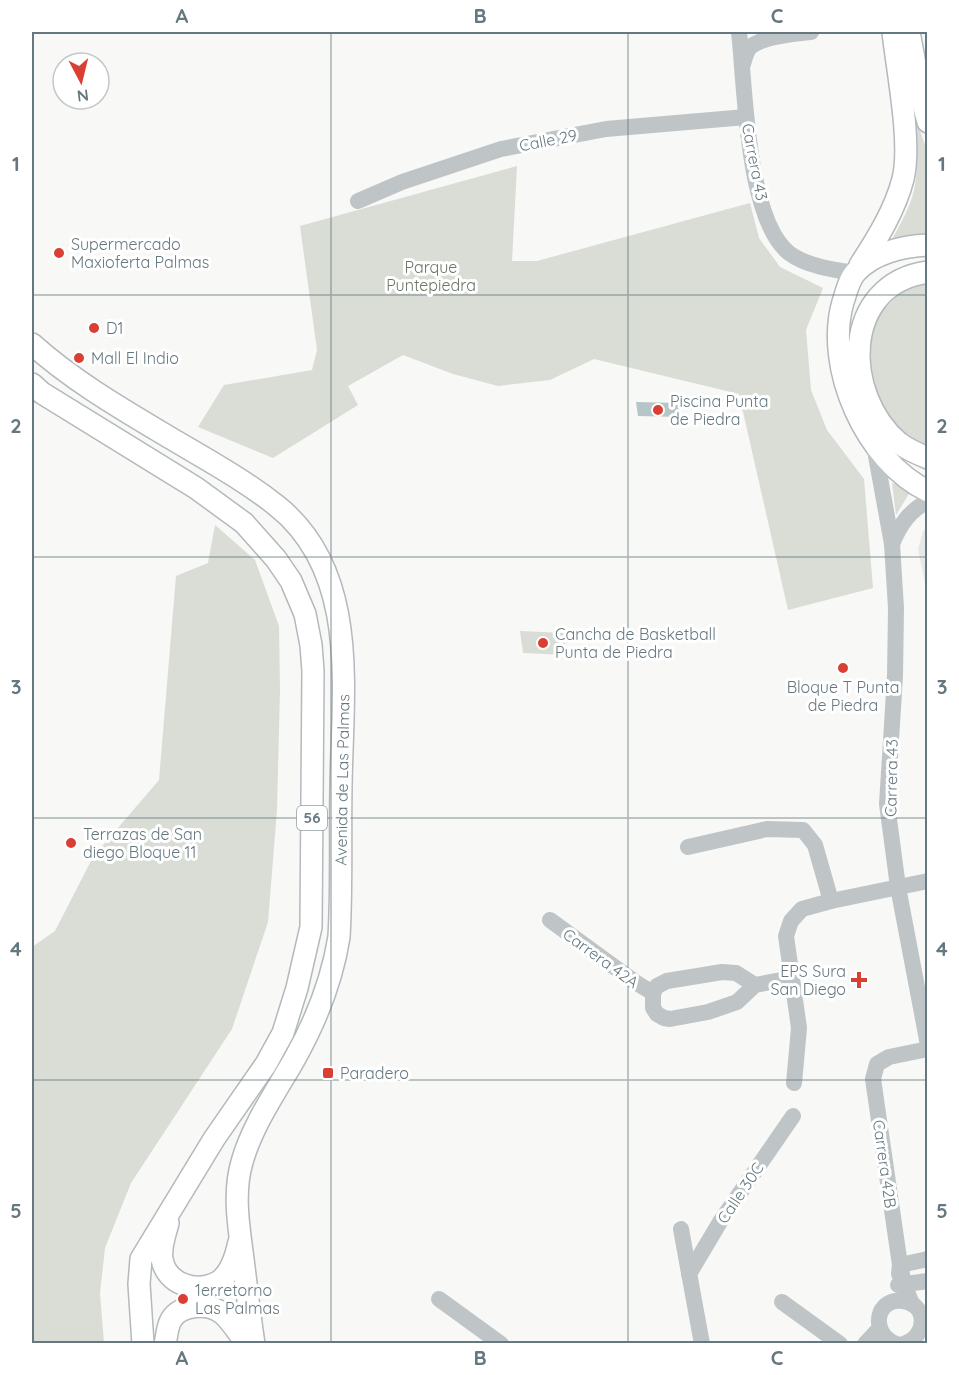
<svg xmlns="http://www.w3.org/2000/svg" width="959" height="1375" viewBox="0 0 959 1375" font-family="Quicksand,sans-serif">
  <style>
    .built { fill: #e6e8e7 }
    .green { fill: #d9ddd5 }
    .water { fill: #b6c5c7 }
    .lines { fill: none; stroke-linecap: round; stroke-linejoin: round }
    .major-casing { stroke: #b3b9bc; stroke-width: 24 }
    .minor { stroke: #bfc5c7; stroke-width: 16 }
    .major { stroke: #fff; stroke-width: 21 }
    .grid { fill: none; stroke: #65787f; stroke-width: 1.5; stroke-opacity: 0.55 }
    .poi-dot { fill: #da3f33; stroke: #fff; stroke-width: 2 }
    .labels { text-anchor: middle; stroke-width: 6; stroke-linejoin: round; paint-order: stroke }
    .shield { fill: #fff; stroke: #93a0a5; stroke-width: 1.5 }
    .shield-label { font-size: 15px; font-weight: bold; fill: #65787f }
    .street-label { font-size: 16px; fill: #65787f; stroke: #fff }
    .poi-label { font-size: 16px; fill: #65787f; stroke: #fff; text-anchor: start }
    .park-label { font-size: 16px; fill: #6a7763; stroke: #fff }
    .neatline { fill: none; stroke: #65787f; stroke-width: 2 }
    .grid-label { font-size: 20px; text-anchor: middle; font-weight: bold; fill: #65787f }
  </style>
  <rect width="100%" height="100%" fill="#f8f8f6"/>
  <polygon class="built" points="927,528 927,593 918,549 923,531"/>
  <g class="green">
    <path d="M 913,110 L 927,151 L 927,236 L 891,241 C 900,225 910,208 914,190 C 920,164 915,136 913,110 Z"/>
    <polygon points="517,166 512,261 537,261 750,203 759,238 780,267 823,288 806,330 811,390 827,430 864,479 873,588 788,610 739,394 594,359 550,380 498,386 453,374 403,355 348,386 358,405 273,458 198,427 224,385 312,370 317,350 300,226"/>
    <polygon points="927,282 927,450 899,435 871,384 870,336 882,311 899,294 915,284"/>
    <polygon points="892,483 912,489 896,515"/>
    <polygon points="215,525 255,560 279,626 280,690 277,810 268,922 232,1029 131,1183 105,1248 100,1293 104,1343 32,1343 32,947 55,931 93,857 159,780 176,576 208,563"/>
    <polygon points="520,631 564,633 566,655 523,653"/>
  </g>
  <polygon class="water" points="636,402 679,403 681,417 638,416"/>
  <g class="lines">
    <g class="major-casing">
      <g id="major">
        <polyline points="909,32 921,96 928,122"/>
        <path d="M 928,245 C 903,246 873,253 856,272 C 849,279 846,293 843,302 C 824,367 866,462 928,491"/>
        <path d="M 860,265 C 877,239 895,210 903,179 C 912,143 897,70 893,32"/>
        <path d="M 928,272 C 841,284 842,395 899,443 C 907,449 918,454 928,458"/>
        <path d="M 32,344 C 72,380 120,408 167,436 C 204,458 243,479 277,506 C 361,573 342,693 341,787 C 340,837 342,887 339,937 C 332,981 316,1021 294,1060 C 275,1093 252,1126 242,1162 C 232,1196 240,1233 244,1267 C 247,1292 250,1318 254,1344"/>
        <polyline points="32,384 42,393 196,488 244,523 276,559 291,581 305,614 311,645 313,671 311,927 297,988 283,1033 266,1064 214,1139 141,1259 139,1284 143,1344"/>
        <path d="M 168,1223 C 165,1235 160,1247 162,1259 C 166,1284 196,1294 218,1282 C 231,1274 236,1256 239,1242"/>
        <path d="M 165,1344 C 167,1336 167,1327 171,1320 C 180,1304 209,1302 223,1314 C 232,1322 239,1334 247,1344"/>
      </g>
    </g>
    <g class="minor">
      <path d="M 739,32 C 745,84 746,219 789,253 C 806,266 834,270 855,273"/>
      <path d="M 743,64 C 744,60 746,54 748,50 C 757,36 795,34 811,32"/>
      <polyline points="358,201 402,182 501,149 606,129 746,117"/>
      <polyline points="874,445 892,544 896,608 895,676 887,804 898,887 928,1045"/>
      <path d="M 892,544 C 900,525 909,511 928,501"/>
      <polyline points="688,847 767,829 803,830 815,845 831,901"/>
      <polyline points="550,920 635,982 653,993 653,1008 657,1014 664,1018 670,1019 708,1012 737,1002 755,985 792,978"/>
      <polyline points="653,993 657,986 667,981 722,972 736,973 755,985"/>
      <polyline points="794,1083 799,1028 786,936 791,921 802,909 831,901 928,881"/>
      <polyline points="681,1229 702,1344"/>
      <polyline points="689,1274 720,1222 793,1116"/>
      <polyline points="899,1274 900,1265 928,1259"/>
      <polyline points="898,1285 928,1281"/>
      <polyline points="439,1299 501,1344"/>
      <polyline points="782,1302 840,1344"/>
      <polyline points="912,1304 904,1284 900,1265 873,1079 877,1064 889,1057 928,1049"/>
      <polyline points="865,1344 879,1329"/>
      <path d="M 896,1344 C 869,1333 876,1297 903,1301 C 929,1305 927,1338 903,1344"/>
    </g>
    <use href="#major" class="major"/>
  </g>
  <path class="grid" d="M 331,32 L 331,1344M 628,32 L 628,1344M 32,295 L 928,295M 32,557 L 928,557M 32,818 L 928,818M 32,1080 L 928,1080"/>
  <g class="poi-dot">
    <circle cx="59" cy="253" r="6"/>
    <circle cx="94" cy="328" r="6"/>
    <circle cx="79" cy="358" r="6"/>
    <circle cx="658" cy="410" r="6"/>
    <circle cx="543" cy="643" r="6"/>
    <circle cx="843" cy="668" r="6"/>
    <circle cx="71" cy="843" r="6"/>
    <path d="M856 971h6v6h6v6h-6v6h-6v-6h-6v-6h6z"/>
    <rect x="322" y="1067" width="12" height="12" rx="3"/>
    <circle cx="183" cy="1299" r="6"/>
  </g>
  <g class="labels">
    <rect class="shield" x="297" y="806" width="30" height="24" rx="4.5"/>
    <g class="shield-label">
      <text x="312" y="823">56</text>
    </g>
    <g class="street-label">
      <text transform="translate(548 140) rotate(-11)" y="6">Calle 29</text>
      <text transform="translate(755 162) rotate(79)" y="6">Carrera 43</text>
      <text transform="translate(891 778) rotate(-89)" y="6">Carrera 43</text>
      <text transform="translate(342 780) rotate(-89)" y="6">Avenida de Las Palmas</text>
      <text transform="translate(601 958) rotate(36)" y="6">Carrera 42A</text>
      <text transform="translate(885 1164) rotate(82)" y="6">Carrera 42B</text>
      <text transform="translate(740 1193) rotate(-56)" y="6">Calle 30C</text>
    </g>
    <g class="poi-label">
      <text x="71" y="250">Supermercado<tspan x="71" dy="18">Maxioferta Palmas</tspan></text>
      <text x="106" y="334">D1</text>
      <text x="91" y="364">Mall El Indio</text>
      <text x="670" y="407">Piscina Punta<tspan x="670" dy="18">de Piedra</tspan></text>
      <text x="555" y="640">Cancha de Basketball<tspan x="555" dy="18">Punta de Piedra</tspan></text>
      <text x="843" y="693" text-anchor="middle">Bloque T Punta<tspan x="843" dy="18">de Piedra</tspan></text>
      <text x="83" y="840">Terrazas de San<tspan x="83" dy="18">diego Bloque 11</tspan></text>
      <text x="846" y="977" text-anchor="end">EPS Sura<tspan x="846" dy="18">San Diego</tspan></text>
      <text x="340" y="1079">Paradero</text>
      <text x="195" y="1296">1er.retorno<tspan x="195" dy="18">Las Palmas</tspan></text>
    </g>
    <g class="park-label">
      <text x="431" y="273">Parque<tspan x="431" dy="18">Puntepiedra</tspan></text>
    </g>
  </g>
  <rect width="959" height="1375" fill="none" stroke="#ffffff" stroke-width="66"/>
  <g transform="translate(81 81) rotate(173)"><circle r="28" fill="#ffffff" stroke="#c1c9cc" stroke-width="1.5"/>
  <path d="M0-4.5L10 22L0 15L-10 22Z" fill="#da3f33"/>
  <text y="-9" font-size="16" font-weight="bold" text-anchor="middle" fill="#65787f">N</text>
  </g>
  <rect x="33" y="33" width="893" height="1309" class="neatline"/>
  <g class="grid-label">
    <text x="182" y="23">A</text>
    <text x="480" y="23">B</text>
    <text x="777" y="23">C</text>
    <text x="16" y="171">1</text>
    <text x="942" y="171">1</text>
    <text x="16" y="433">2</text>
    <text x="942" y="433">2</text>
    <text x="16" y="694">3</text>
    <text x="942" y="694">3</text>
    <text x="16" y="956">4</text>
    <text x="942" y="956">4</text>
    <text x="16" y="1218">5</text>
    <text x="942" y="1218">5</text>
    <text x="182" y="1365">A</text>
    <text x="480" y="1365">B</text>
    <text x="777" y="1365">C</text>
  </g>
</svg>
